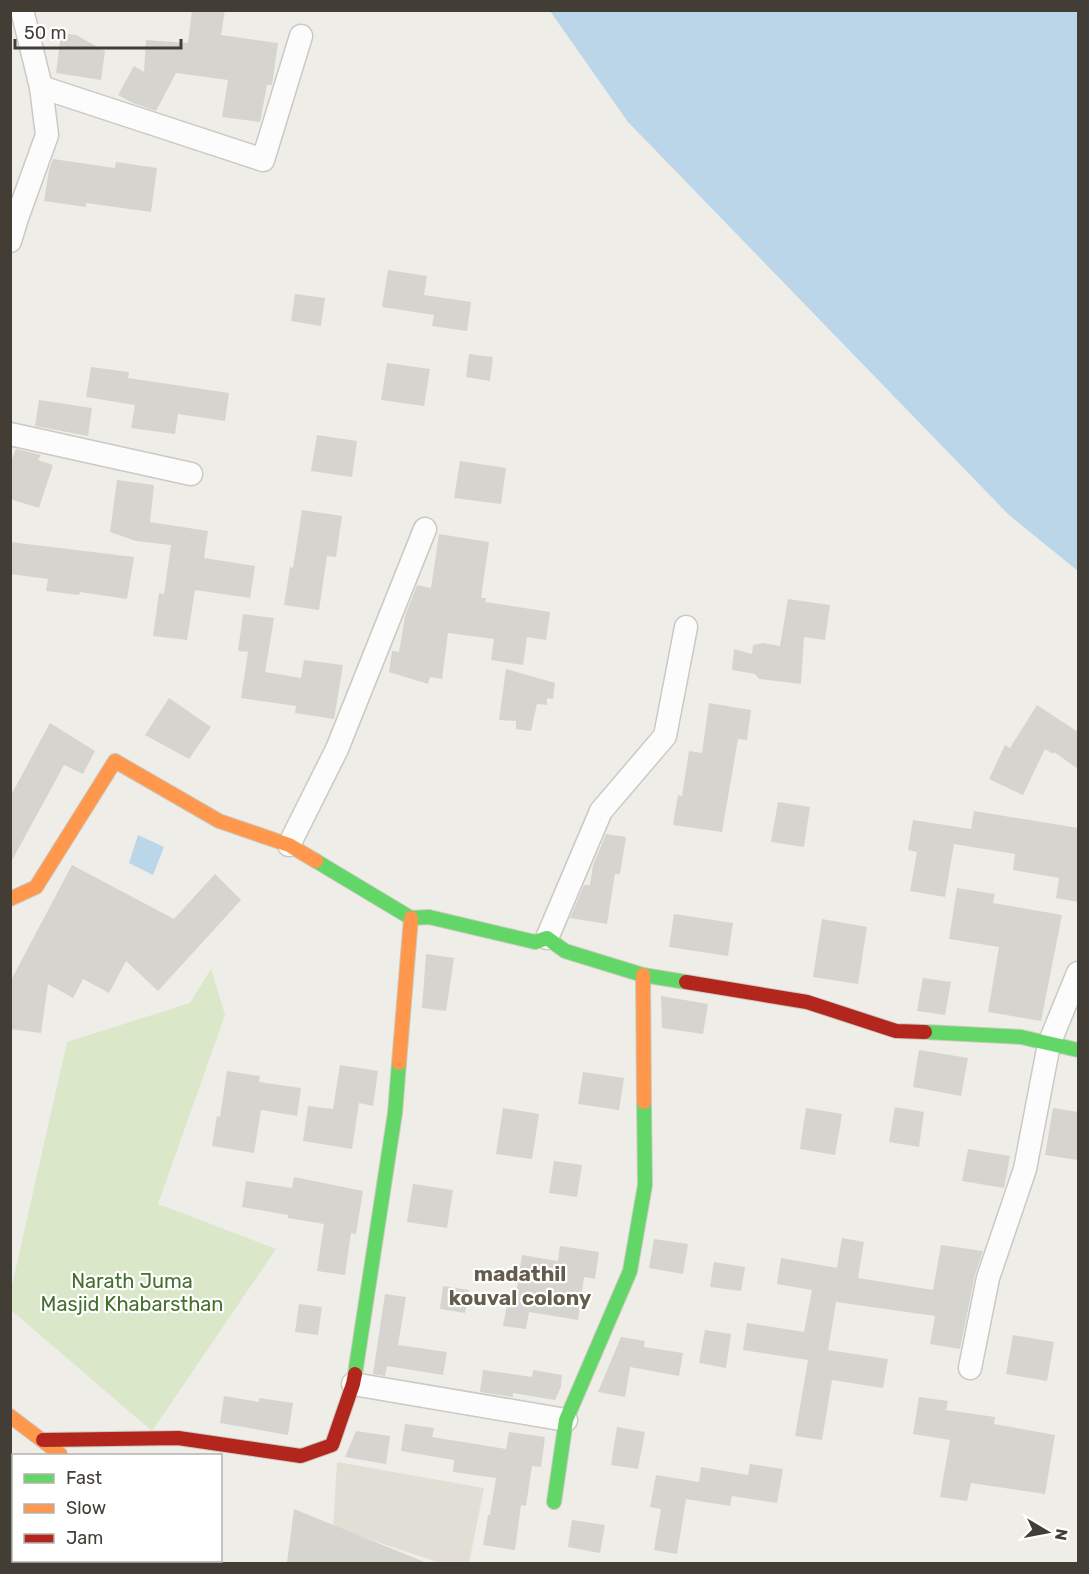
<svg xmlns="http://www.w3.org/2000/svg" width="1089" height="1574" viewBox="0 0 1089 1574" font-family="Rubik,sans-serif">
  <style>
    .residential { fill: #e1dfd5 }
    .green { fill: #dae7c9 }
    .water { fill: #bbd5e9 }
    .building { fill: #d6d4cf }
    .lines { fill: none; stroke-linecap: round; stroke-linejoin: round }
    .street-casing { stroke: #cac9c4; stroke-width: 25 }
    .fast-casing { stroke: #cccabf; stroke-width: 16 }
    .slow-casing { stroke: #cccabf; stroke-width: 16 }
    .jam-casing { stroke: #cccabf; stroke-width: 16 }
    .street { stroke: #fcfcfc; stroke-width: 22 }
    .fast { stroke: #63d668; stroke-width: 14 }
    .slow { stroke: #ff974d; stroke-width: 14 }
    .jam { stroke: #b3261e; stroke-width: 14 }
    .labels { text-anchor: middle; stroke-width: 4.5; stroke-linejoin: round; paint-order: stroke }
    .park-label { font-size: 20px; fill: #446f2d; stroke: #fff }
    .neighbourhood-label { font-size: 21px; font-weight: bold; fill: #645c4d; stroke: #fff }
  </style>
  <rect width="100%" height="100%" fill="#eeede8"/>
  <polygon class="residential" points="337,1462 484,1488 469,1563 440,1563 333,1527"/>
  <polygon class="green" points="211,969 225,1015 158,1204 276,1249 152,1431 11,1310 11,1290 67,1042 190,1003"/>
  <g class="water">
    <polygon points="550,11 1078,11 1078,571 1009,515 628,122"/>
    <polygon points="138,835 164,847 153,875 129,863"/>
  </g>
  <g class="building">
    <polygon points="192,10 225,10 221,35 278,43 272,85 267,85 260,122 222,117 228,80 176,73 156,111 133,103 118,95 134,66 144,72 146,40 188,43"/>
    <polygon points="61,33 76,35 105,51 101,80 56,73"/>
    <polygon points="53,159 115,168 116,162 157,168 151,212 86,203 86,207 44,201 49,170"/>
    <polygon points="388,270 427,276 424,295 471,302 467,331 432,326 434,315 382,307"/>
    <polygon points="295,294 325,298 321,326 291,321"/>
    <polygon points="469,354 493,357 490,381 466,377"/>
    <polygon points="387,363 430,369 424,406 381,400"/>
    <polygon points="91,367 129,372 128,378 229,393 225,421 178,414 175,434 131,428 135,405 86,397"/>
    <polygon points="39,400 92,408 88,436 35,426"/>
    <polygon points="317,435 357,441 352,477 311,471"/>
    <polygon points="16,449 41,455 38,460 53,465 39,508 10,499 10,464"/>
    <polygon points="460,461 506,468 501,504 454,498"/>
    <polygon points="117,480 154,485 150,522 208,531 204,558 255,566 250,598 195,590 187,640 153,636 159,593 164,594 171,545 136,541 110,532"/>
    <polygon points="302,510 342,516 336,557 327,556 319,610 284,605 290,567 293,568"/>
    <polygon points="439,534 489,542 481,598 486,598 485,602 550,612 546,640 527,637 523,665 491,660 494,639 448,633 442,679 430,677 428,684 389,672 392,651 399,652 405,616 417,585 431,588"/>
    <polygon points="10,542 134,557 127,599 80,592 79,595 46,591 48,579 10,574"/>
    <polygon points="788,599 830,605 825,640 804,637 801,684 759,679 755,674 732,670 734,649 752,654 753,645 763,643 780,646"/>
    <polygon points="243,614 274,618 265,672 301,678 304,660 343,665 334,719 295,713 296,706 241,698 248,652 238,651"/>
    <polygon points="506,669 555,683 553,699 547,698 547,705 537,704 531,731 516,729 516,721 499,720"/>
    <polygon points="169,698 211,727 189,759 145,735"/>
    <polygon points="709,703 751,710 747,740 738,739 722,832 673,825 678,795 682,796 689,751 702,753"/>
    <polygon points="1037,705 1078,732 1078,769 1054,752 1053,754 1045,749 1023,795 989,779 1005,745 1010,748"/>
    <polygon points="50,723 95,751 83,774 64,765 10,864 10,797"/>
    <polygon points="778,802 810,807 804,847 771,842"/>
    <polygon points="974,811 1078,828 1078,902 1056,898 1059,878 1013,870 1015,854 954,844 945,897 910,891 917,852 908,850 913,820 971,829"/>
    <polygon points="606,834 626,837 620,874 615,874 607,924 570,918 584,885 590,885 593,865"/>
    <polygon points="72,865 174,919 215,874 241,900 158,991 126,961 109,993 83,979 73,998 48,984 41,1033 10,1029 10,982"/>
    <polygon points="957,888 995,894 993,903 1062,915 1041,1021 988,1012 999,947 949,939"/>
    <polygon points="674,914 733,923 728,956 669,947"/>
    <polygon points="822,919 867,927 858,984 813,977"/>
    <polygon points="426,954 454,958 446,1011 422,1008"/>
    <polygon points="923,978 951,982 945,1015 917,1011"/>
    <polygon points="661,996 708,1004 703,1034 662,1028"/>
    <polygon points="919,1050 968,1058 961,1096 913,1087"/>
    <polygon points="340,1065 378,1071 373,1106 359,1103 352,1149 303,1141 308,1106 333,1109"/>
    <polygon points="227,1071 260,1076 259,1082 301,1088 297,1116 261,1110 254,1153 212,1146 217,1116 220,1117"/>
    <polygon points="583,1072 624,1078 619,1110 578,1104"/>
    <polygon points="895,1107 924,1112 919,1147 889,1142"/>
    <polygon points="503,1108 539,1114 532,1159 496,1154"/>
    <polygon points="806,1108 842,1114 835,1155 800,1149"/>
    <polygon points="1053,1108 1078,1112 1078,1160 1045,1155"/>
    <polygon points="968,1149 1010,1156 1004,1188 962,1181"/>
    <polygon points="554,1161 582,1165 577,1197 549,1193"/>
    <polygon points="294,1177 363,1191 356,1234 351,1233 345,1275 317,1271 324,1224 288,1218 288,1215 242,1207 246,1181 292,1188"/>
    <polygon points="413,1184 453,1190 447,1228 407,1222"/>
    <polygon points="842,1238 864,1242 858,1278 933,1290 941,1245 983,1251 975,1275 960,1349 930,1344 935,1316 836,1302 828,1350 888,1359 883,1388 832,1380 822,1440 795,1436 808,1360 743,1350 747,1323 804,1332 812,1290 777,1284 781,1258 837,1268"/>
    <polygon points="654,1239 688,1244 683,1274 649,1268"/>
    <polygon points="560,1246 599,1252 595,1279 584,1277 578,1320 529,1312 526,1329 503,1326 508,1299 515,1301 522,1255 558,1261"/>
    <polygon points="714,1262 745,1267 741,1291 710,1287"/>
    <polygon points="443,1286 469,1290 465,1313 440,1309"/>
    <polygon points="385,1294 406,1297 398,1345 447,1352 443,1375 387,1366 385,1376 373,1374"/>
    <polygon points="299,1304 322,1307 318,1335 295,1332"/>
    <polygon points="705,1330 731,1334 726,1368 699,1363"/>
    <polygon points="1013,1335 1054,1342 1047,1381 1006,1374"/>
    <polygon points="621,1337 645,1341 644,1347 683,1353 679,1376 630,1367 625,1397 598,1392"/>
    <polygon points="483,1370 532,1377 533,1370 562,1375 561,1387 555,1400 513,1393 513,1397 480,1392"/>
    <polygon points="224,1396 259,1402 259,1398 293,1403 288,1435 220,1423"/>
    <polygon points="919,1397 948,1401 946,1410 995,1417 994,1424 1055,1435 1045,1494 971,1483 967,1501 940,1497 950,1440 913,1434"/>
    <polygon points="405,1424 434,1428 432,1437 506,1449 509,1432 545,1437 541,1467 532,1466 526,1506 521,1505 515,1550 483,1545 488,1515 490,1515 496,1478 453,1472 454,1460 401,1451"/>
    <polygon points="617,1427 645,1432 638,1469 611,1465"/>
    <polygon points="356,1431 390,1436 386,1464 345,1457"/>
    <polygon points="750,1464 783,1469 777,1503 732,1496 730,1506 686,1499 677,1554 654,1550 661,1509 650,1507 656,1475 699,1482 701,1467 748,1475"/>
    <polygon points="294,1509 427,1563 287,1563"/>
    <polygon points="572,1520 605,1525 600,1553 568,1547"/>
  </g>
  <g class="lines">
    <g class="street-casing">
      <g id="street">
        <polyline points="41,87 263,160 301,36"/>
        <polyline points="10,241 17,218 47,135 41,87 22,10"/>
        <polyline points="10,434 191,474"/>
        <polyline points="289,845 337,749 425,529"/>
        <polyline points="547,938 601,811 665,736 686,627"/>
        <polyline points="970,1368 988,1278 1025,1169 1049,1044 1078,973"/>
        <polyline points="353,1384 566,1420"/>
      </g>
    </g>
    <g class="fast-casing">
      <g id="fast">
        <polyline points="316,861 411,918 429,917 535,942 547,938 565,951 643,975 686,982"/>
        <polyline points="925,1032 1021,1037 1078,1050"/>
        <polyline points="355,1374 395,1113 399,1063"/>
        <polyline points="554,1502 566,1420 630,1271 645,1185 644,1102"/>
      </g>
    </g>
    <g class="slow-casing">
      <g id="slow">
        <polyline points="10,899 36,887 115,761 219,821 289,845 316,861"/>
        <polyline points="643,975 644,1102"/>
        <polyline points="399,1063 411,918"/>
        <polyline points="10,1416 60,1454"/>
      </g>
    </g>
    <g class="jam-casing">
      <g id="jam">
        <polyline points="686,982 807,1002 896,1031 925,1032"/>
        <polyline points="43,1440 178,1438 301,1456 332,1445 353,1384 355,1374"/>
        <polyline points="192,1560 195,1564"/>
      </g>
    </g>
    <use href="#street" class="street"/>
    <use href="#fast" class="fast"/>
    <use href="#slow" class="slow"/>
    <use href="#jam" class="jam"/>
  </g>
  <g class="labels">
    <g class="park-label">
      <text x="132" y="1288">Narath Juma<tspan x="132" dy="23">Masjid Khabarsthan</tspan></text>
    </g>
    <g class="neighbourhood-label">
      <text x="520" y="1281">madathil<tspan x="520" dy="24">kouval colony</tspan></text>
    </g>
  </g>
  <rect width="1089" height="1574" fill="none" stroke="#433e35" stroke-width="24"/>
  <rect x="12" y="1454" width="210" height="108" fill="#ffffff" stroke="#b4b2ae" stroke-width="1.5"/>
  <rect x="24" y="1474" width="30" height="9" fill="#63d668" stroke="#b4b2ae" stroke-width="1.5"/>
  <text x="66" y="1484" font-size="18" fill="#433e35">Fast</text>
  <rect x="24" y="1504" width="30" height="9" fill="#ff974d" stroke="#b4b2ae" stroke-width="1.5"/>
  <text x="66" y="1514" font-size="18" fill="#433e35">Slow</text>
  <rect x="24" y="1534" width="30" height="9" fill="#b3261e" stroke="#b4b2ae" stroke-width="1.5"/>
  <text x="66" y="1544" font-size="18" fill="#433e35">Jam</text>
  <g transform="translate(1047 1532) rotate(100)" stroke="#ffffff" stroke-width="4.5" paint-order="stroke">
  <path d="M0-4.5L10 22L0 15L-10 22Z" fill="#433e35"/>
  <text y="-9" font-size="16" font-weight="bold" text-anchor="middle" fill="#433e35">N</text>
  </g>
  <path d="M15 39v9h166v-9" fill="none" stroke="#433e35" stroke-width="3"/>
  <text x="24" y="39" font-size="18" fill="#433e35" stroke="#ffffff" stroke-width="4.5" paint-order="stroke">50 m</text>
</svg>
